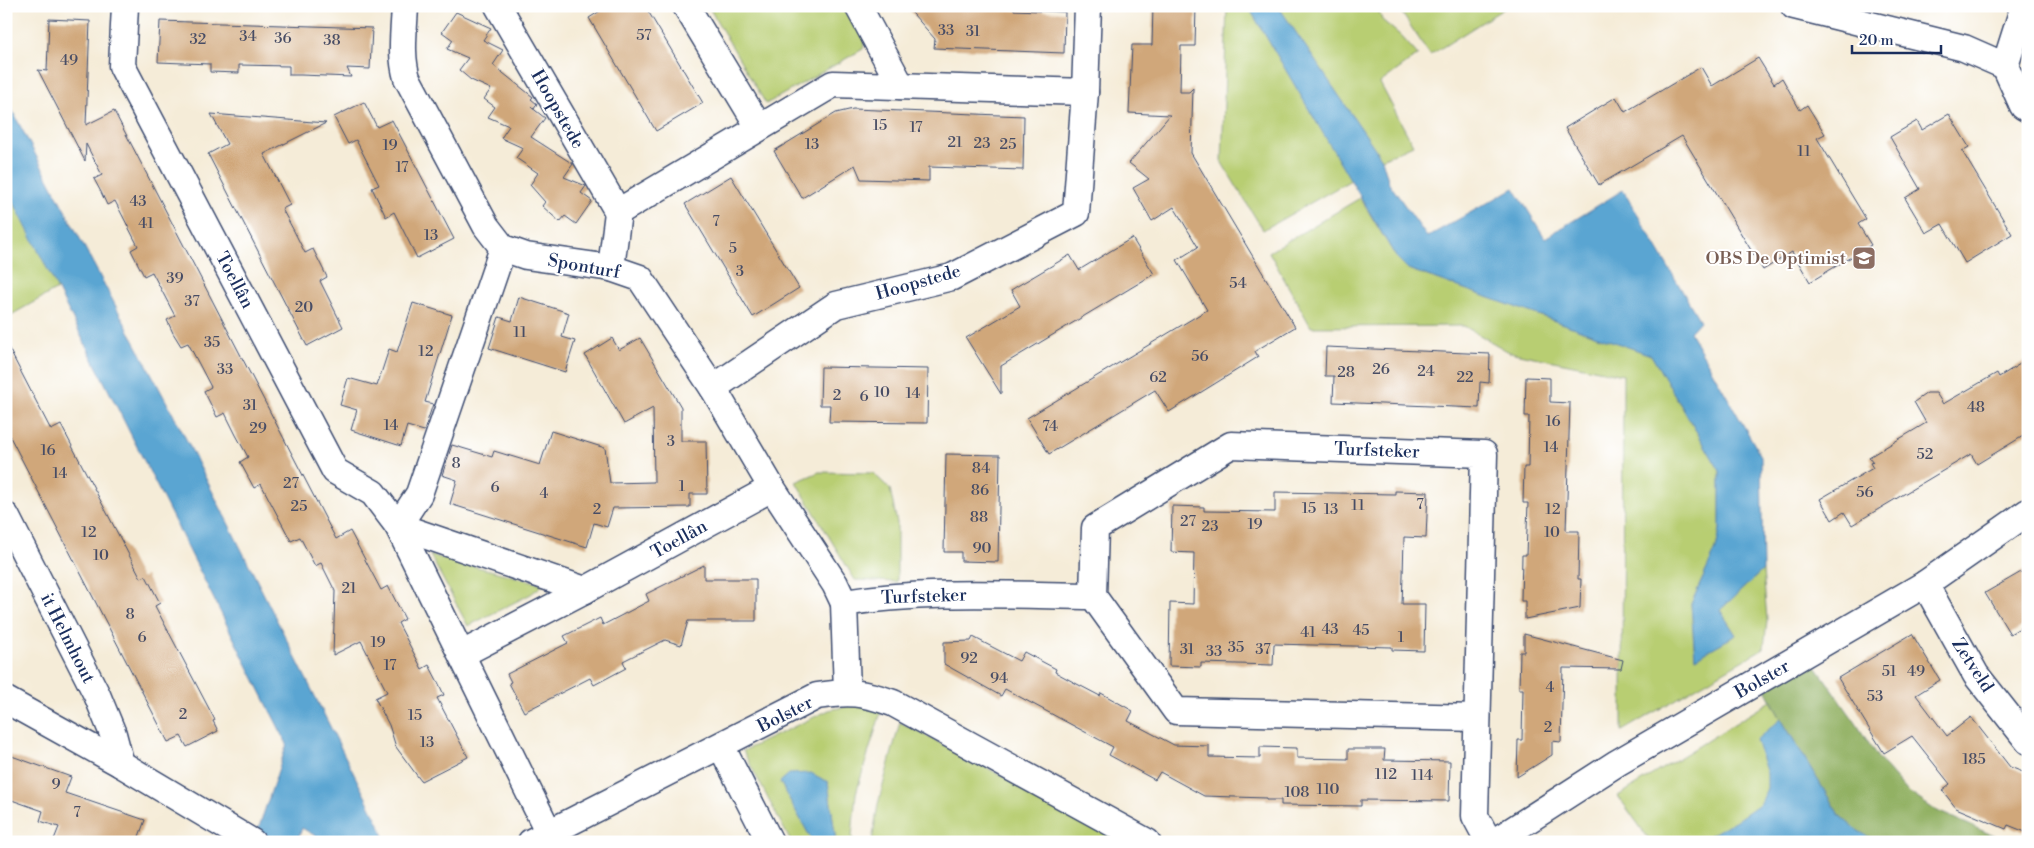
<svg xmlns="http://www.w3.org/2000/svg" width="2034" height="848" viewBox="0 0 2034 848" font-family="'Libre Bodoni',serif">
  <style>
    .green { fill: #b8ce72; stroke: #6a7e68 }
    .forest { fill: #92b164; stroke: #567061 }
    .water { fill: #5aa5d2; stroke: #3a6a98 }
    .building { fill: #d0a77a }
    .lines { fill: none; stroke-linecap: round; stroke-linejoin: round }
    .minor-casing { stroke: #3c4b70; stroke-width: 29 }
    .minor { stroke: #fff; stroke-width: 26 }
    .labels { text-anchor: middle; stroke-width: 4; stroke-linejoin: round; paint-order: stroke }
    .number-label { font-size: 15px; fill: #484d65 }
    .street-label { font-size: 18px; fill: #1b2f5e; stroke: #fff }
    .education-label { font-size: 18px; fill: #785e54; stroke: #fff; text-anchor: end }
  </style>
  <rect width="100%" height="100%" fill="#fff"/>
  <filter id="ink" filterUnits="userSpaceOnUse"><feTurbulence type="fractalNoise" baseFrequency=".02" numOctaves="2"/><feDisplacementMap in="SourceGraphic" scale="10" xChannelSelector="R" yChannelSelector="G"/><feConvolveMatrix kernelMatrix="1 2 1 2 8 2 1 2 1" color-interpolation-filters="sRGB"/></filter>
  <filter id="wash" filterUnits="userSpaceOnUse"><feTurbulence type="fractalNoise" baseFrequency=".0096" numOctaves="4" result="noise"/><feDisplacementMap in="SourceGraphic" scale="20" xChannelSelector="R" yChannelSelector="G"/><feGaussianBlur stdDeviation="1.12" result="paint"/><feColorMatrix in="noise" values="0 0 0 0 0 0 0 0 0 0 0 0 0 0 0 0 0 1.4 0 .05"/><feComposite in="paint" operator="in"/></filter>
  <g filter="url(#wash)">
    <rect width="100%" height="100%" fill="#f5ecd8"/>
    <g class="green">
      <polygon points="708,6 845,6 865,40 863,49 766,104"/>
      <polygon points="1227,6 1248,6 1351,180 1263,230 1222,163"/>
      <polygon points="1278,6 1377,6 1382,20 1401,36 1418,55 1380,83 1413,145 1382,159"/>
      <polygon points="1397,6 1508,6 1430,55"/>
      <polygon points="6,187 59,288 11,315 6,304"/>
      <polygon points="1360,198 1396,257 1408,269 1651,355 1720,471 1720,529 1716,549 1691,604 1695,658 1736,635 1720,610 1763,570 1767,620 1764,648 1622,731 1623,375 1509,352 1464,326 1311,327 1269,252"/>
      <polygon points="819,472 873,473 890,489 897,523 897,582 855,580 796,482"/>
      <polygon points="430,555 544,584 531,594 468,626"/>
      <polygon points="1771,701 1781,719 1778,722 1837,826 1867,842 1651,842 1618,796"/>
      <polygon points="864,703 881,712 856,793 852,836 853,842 836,842 828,782 780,782 813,842 791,842 743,751 829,710"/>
      <polygon points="900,722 1114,835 1110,842 872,842 878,804"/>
    </g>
    <polygon class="forest" points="1812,661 1856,723 1878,758 1907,791 1935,810 2008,842 1877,842 1855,829 1839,815 1781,719 1766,689"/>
    <g class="water">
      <polygon points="1248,6 1278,6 1382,159 1389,183 1427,237 1514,188 1545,238 1623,190 1700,321 1690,332 1761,456 1763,570 1720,610 1736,635 1695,658 1691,604 1716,549 1720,529 1720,471 1651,355 1408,269 1396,257"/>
      <polygon points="6,99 183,433 380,826 386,842 326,842 302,828 297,842 254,842 287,744 6,187"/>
      <polygon points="1781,719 1839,815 1855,829 1877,842 1699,842 1738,819 1761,803 1767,789 1767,774 1756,740"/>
      <polygon points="811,773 828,782 836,842 813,842 780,782 789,774"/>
    </g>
    <g id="blocks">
      <g class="building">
        <polygon points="608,6 645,6 703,103 656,131 589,18"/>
        <polygon points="906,6 987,9 987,6 1014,6 1014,10 1065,12 1064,53 934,48 935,39"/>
        <polygon points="1153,6 1196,6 1195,46 1181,46 1180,92 1189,92 1193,88 1191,153 1295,327 1255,351 1258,357 1169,412 1155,390 1049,454 1027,418 1207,310 1177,260 1198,247 1174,207 1152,221 1133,188 1149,179 1129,163 1170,115 1129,113 1132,45 1152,45"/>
        <polygon points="456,12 491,28 483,40 503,50 493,65 533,97 531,99 537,104 534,109 531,107 545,118 531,137 573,164 564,177 586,186 581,193 592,201 576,224 565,216 560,222 542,206 545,202 530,185 538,173 516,158 523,148 501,138 509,126 488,117 495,107 484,99 491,89 471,80 459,70 468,58 447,49 453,40 442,32"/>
        <polygon points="49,19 90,21 86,125 114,111 336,539 350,531 381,590 388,586 405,619 398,623 422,669 429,665 439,684 444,695 437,698 468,757 421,781 396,747 389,725 375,698 387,692 361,641 333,655 335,591 321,563 315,566 300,537 291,541 261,484 254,488 240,462 248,457 236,435 225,413 217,417 204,391 211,387 188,343 181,346 173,333 167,320 175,316 152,272 144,276 131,250 138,246 115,201 107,205 101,192 94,179 102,175 86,144 85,161 38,70 47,71"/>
        <polygon points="160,21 372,28 370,69 347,68 351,77 301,75 289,75 289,66 239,65 239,73 210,72 210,64 158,62"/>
        <polygon points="1758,58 1774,84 1782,78 1800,110 1807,105 1825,134 1817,138 1866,219 1858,224 1871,245 1810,282 1792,252 1763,270 1682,136 1599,185 1565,128 1616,97 1625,112 1701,67 1712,86"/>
        <polygon points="364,102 377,127 392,120 454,239 417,258 394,212 386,217 372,188 379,185 356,140 348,144 334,117"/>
        <polygon points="853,109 1024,116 1023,170 929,167 929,181 861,179 855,165 802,198 774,151 836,113"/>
        <polygon points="211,114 326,123 264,154 290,205 282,209 294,231 305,253 313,249 327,277 320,281 343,327 307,346 208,154 227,144"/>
        <polygon points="1949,114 1969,147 1962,151 2012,234 1965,263 1942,224 1926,233 1905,198 1920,189 1890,137 1917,121 1922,130"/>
        <polygon points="731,176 799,288 753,317 685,204"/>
        <polygon points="1132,238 1154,274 1001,366 1001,394 966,338 1020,306 1011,290 1019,285 1070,255 1079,270"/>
        <polygon points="519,297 569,313 562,337 575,341 565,372 489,348 499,317 512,321"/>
        <polygon points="413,303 452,315 425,402 433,404 424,431 407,426 401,446 351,430 357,410 340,405 348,378 377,386 389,349 397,352"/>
        <polygon points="612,338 619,350 640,338 681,407 681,441 706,441 707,494 690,494 690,507 613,508 607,527 594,523 587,547 450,504 457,480 442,475 452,445 492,457 494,451 540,465 551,431 605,448 610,483 654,482 653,408 624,424 585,355"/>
        <polygon points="6,343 51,430 61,425 141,578 146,576 160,603 155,606 215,720 213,721 218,731 187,747 181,736 168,742 6,429"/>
        <polygon points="1326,347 1490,354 1489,383 1480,382 1479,408 1333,402 1334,376 1325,376"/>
        <polygon points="2028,359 2028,433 1977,464 1971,454 1852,525 1844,512 1832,520 1820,499 1873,468 1870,463 1873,462 1869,457 1926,423 1914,402 1927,393 1936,393 1943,404 1997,373 1999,377"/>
        <polygon points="821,367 928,369 927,423 829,422 830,405 820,405"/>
        <polygon points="1526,377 1550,378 1550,402 1570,403 1566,531 1579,531 1578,579 1581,579 1580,608 1525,619 1525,601 1521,601 1522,555 1526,555 1528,503 1523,503 1524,467 1528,467 1529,416 1525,416"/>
        <polygon points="946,454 1000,455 998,562 961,561 961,552 944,552"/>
        <polygon points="1395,491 1428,492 1426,538 1404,537 1403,576 1402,604 1425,604 1424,651 1392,650 1392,647 1274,644 1273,665 1201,663 1201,667 1169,666 1170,603 1193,604 1194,553 1171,552 1172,506 1204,507 1204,511 1275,512 1275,492 1395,494"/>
        <polygon points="704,565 704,579 756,579 756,621 688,621 681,645 665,640 623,661 626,668 594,685 590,678 524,712 509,683 511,682 507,674 568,643 564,636 600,618 603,625 649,601 646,594"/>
        <polygon points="2028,568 2028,623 2010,634 1985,593"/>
        <polygon points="1524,634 1623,660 1621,669 1563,668 1561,742 1552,741 1552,755 1517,777 1518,740 1522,740 1523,689 1519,689 1520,652 1524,652"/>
        <polygon points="1912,634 1940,680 1916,695 1947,736 1971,717 2010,767 2028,774 2028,833 2008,825 2006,829 1956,808 1942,790 1950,784 1912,736 1884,753 1838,678"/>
        <polygon points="973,637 1019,661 1024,652 1056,669 1055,672 1077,684 1100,696 1101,693 1133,711 1128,721 1174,745 1209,746 1209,757 1260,758 1260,747 1297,748 1297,758 1348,759 1348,749 1385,749 1384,760 1450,761 1449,801 1361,800 1361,806 1281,805 1281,800 1266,800 1266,798 1204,796 1160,772 1155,780 1109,755 1113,747 1005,689 1001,696 944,664 944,642 971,641"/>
        <polygon points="6,754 71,777 65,793 145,820 137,842 53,842 59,827 40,821 43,811 6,798"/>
      </g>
    </g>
  </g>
  <g filter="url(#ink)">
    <use href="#blocks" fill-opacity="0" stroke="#3c4b70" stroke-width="1"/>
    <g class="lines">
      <g class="minor-casing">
        <g id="minor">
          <polyline points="125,6 122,66 335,471 373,493 398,526 549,833"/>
          <path d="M 405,6 C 404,31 400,54 407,78 L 486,226 L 503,248 L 526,256 L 611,268 L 640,278 L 713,388 L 772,488 L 835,584 L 844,603"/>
          <polyline points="498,6 618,212"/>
          <polyline points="686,6 759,127"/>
          <polyline points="858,6 901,86"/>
          <polyline points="1794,6 1964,48 2005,66 2023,106 2028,109"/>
          <polyline points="2005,66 2024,6"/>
          <polyline points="503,248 419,494 398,526 585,590"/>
          <polyline points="611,268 618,212 833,84 1085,92"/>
          <polyline points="713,388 836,305 952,277 1076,213 1085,92 1088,6"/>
          <polyline points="6,516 97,695 113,734 121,764"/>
          <polyline points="1925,584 1976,675 2028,741"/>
          <polyline points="1093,596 1095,528 1231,445 1484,454 1475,816 1489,842"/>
          <polyline points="462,654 585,590 772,488"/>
          <path d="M 847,692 L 844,603 C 926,590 1011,595 1093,596 L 1176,711 L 1477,718"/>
          <polyline points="6,700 121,764 252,842"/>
          <polyline points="721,746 770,842"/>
          <path d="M 531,842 L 817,696 C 849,691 862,692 893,703 L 1147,842"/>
          <polyline points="1494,842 1617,763 1925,584 2028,512"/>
        </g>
      </g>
      <use href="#minor" class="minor"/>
    </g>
  </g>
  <defs>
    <g id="school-square" transform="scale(1.25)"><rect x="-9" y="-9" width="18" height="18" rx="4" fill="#8d6e63" stroke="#fff"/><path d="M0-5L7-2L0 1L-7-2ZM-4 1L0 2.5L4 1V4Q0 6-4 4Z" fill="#fff"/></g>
  </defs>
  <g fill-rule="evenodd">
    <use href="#school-square" x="1864" y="258"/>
  </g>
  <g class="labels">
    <g class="number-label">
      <text x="946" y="35">33</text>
      <text x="973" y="36">31</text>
      <text x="644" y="40">57</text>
      <text x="248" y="41">34</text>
      <text x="283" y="43">36</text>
      <text x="198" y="44">32</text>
      <text x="332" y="45">38</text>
      <text x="69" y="65">49</text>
      <text x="880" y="130">15</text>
      <text x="916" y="132">17</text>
      <text x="955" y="147">21</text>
      <text x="982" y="148">23</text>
      <text x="812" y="149">13</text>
      <text x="1008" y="149">25</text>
      <text x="390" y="150">19</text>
      <text x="1804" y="156">11</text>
      <text x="402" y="172">17</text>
      <text x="138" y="206">43</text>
      <text x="716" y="226">7</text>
      <text x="146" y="228">41</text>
      <text x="431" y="240">13</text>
      <text x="733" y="253">5</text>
      <text x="740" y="276">3</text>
      <text x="175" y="283">39</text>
      <text x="1238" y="288">54</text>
      <text x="192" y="306">37</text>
      <text x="304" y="312">20</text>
      <text x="520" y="337">11</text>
      <text x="212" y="347">35</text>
      <text x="426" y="356">12</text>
      <text x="1200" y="361">56</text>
      <text x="225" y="374">33</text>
      <text x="1381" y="374">26</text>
      <text x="1426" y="376">24</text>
      <text x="1346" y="377">28</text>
      <text x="1158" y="382">62</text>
      <text x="1465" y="382">22</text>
      <text x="882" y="397">10</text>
      <text x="913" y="398">14</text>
      <text x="837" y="400">2</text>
      <text x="864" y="401">6</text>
      <text x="250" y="410">31</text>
      <text x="1976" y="412">48</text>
      <text x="1553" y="426">16</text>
      <text x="391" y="430">14</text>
      <text x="1050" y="431">74</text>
      <text x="258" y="433">29</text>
      <text x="671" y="446">3</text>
      <text x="1551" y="452">14</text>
      <text x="48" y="455">16</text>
      <text x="1925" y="459">52</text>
      <text x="456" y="468">8</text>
      <text x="981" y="473">84</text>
      <text x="60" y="478">14</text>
      <text x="291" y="488">27</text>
      <text x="682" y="491">1</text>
      <text x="495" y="492">6</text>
      <text x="980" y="495">86</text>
      <text x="1865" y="497">56</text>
      <text x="544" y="498">4</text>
      <text x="1420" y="509">7</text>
      <text x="1358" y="510">11</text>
      <text x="299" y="511">25</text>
      <text x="1309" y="513">15</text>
      <text x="597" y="514">2</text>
      <text x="1331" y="514">13</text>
      <text x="1553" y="514">12</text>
      <text x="979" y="522">88</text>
      <text x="1188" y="526">27</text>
      <text x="1255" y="529">19</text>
      <text x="1210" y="531">23</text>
      <text x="89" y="537">12</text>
      <text x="1552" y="537">10</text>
      <text x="982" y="553">90</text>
      <text x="101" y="560">10</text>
      <text x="349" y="593">21</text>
      <text x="130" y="619">8</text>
      <text x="1330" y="634">43</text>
      <text x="1361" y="635">45</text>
      <text x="1308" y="637">41</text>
      <text x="142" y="642">6</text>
      <text x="1401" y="642">1</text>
      <text x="378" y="647">19</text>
      <text x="1236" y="652">35</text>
      <text x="1187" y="654">31</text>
      <text x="1263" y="654">37</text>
      <text x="1214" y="656">33</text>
      <text x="969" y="663">92</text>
      <text x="390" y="670">17</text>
      <text x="1889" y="676">51</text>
      <text x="1916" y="676">49</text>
      <text x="999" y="683">94</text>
      <text x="1550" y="692">4</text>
      <text x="1875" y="701">53</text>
      <text x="183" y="719">2</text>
      <text x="415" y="720">15</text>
      <text x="1548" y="732">2</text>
      <text x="427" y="747">13</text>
      <text x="1974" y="764">185</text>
      <text x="1386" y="779">112</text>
      <text x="1422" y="780">114</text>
      <text x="56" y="789">9</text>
      <text x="1328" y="794">110</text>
      <text x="1297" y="797">108</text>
      <text x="77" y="817">7</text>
    </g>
    <g class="street-label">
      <text transform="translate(558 109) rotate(60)" y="6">Hoopstede</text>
      <text transform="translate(584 266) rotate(10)" y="6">Sponturf</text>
      <text transform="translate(235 280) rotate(62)" y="6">Toellân</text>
      <text transform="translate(918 282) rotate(-16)" y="6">Hoopstede</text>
      <text transform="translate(1377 450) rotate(2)" y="6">Turfsteker</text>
      <text transform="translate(679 539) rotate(-29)" y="6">Toellân</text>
      <text transform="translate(924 596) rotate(-2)" y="6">Turfsteker</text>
      <text transform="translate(68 638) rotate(63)" y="6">it Helmhout</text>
      <text transform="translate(1973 665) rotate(57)" y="6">Zetveld</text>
      <text transform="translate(1762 679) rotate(-30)" y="6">Bolster</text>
      <text transform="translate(785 714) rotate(-27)" y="6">Bolster</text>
    </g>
    <g class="education-label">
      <text x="1846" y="264">OBS De Optimist</text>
    </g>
  </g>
  <rect width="2034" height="848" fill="none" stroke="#fff" stroke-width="25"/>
  <path d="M1852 45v8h89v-8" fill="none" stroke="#1b2f5e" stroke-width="2.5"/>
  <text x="1859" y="45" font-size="15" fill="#1b2f5e" stroke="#ffffff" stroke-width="4" paint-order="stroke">20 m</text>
</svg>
